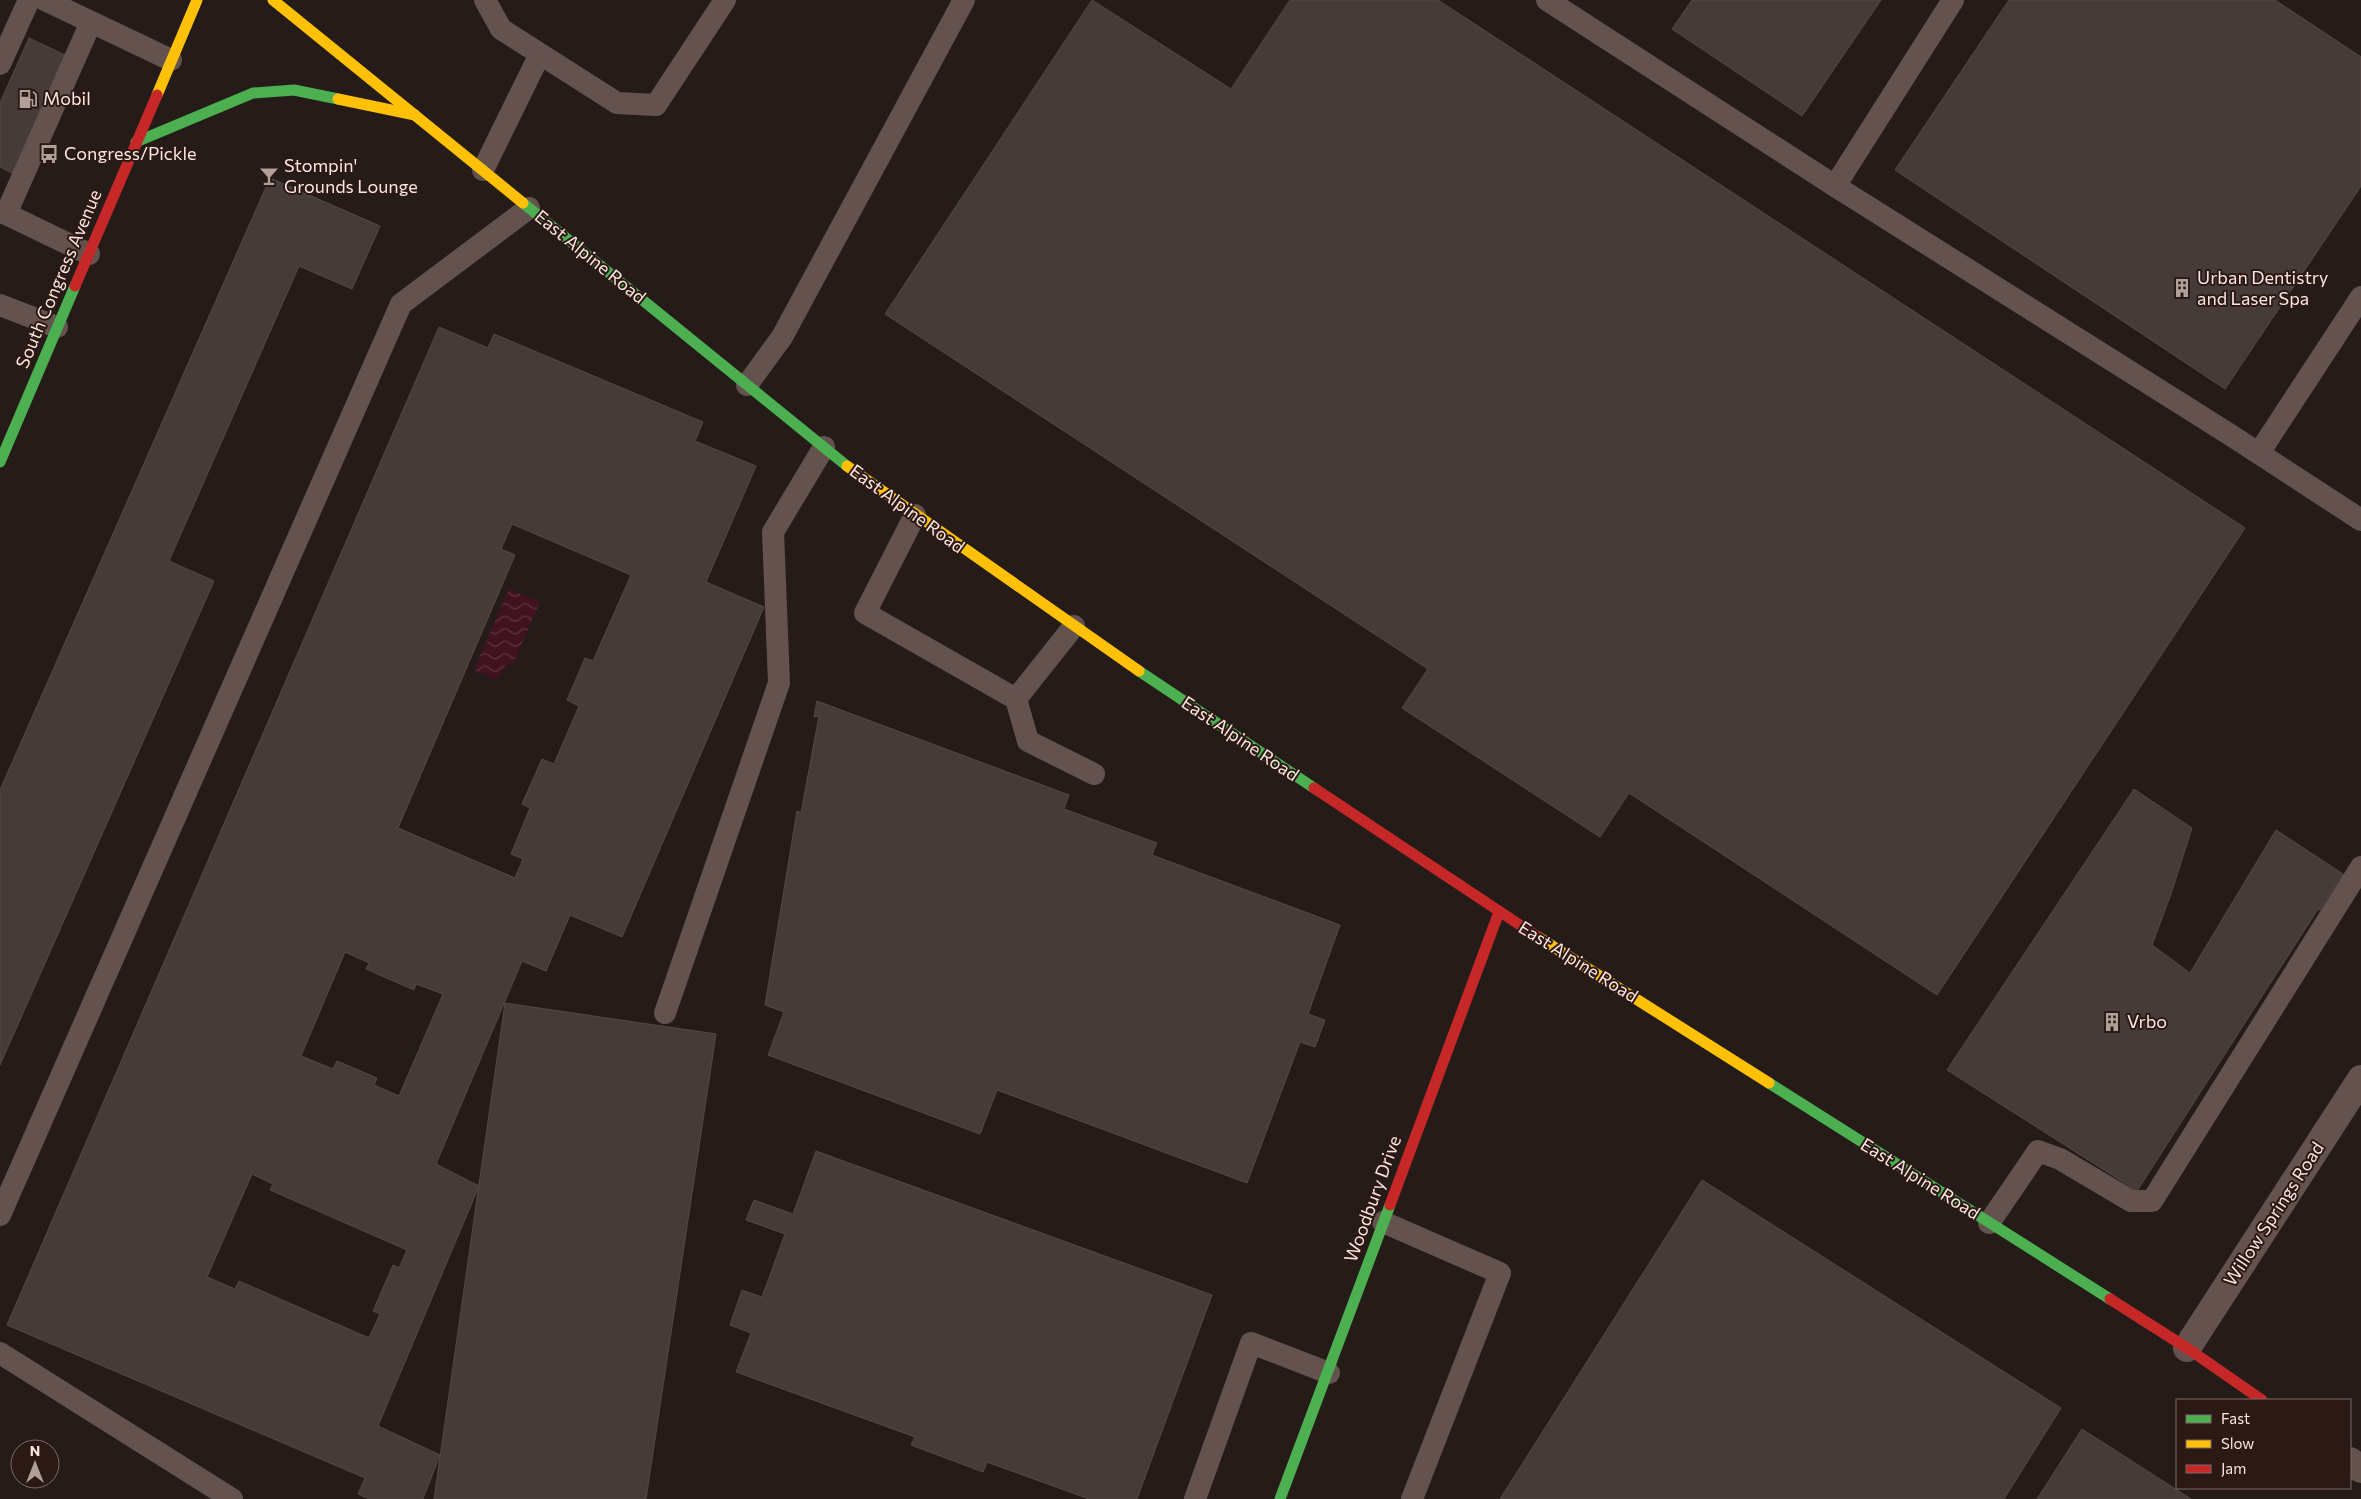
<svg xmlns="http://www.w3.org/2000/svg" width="2361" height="1499" viewBox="0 0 2361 1499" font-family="Commissioner,sans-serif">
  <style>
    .water { fill: url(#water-waves) }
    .building { fill: #463b38; stroke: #564945; fill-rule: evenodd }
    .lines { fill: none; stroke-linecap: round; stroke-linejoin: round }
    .lane { stroke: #64524f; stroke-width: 22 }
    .street { stroke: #64524f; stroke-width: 28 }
    .fast { stroke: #4caf50; stroke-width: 11 }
    .slow { stroke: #ffc107; stroke-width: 11 }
    .jam { stroke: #c62828; stroke-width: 11 }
    .labels { text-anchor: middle; stroke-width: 4; stroke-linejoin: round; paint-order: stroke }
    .poi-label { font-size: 18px; fill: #fce5e0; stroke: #2a1914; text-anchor: start }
    .street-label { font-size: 18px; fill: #fce5e0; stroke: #2a1914 }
  </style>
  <defs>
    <pattern id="water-waves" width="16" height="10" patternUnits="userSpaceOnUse" patternTransform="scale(1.25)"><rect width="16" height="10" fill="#431220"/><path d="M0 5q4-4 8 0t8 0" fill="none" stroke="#5f3440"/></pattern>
  </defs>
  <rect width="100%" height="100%" fill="#251c19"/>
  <polygon class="water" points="509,589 540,602 513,664 506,665 496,680 474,670"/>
  <g class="building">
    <polygon points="1092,0 1231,89 1290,0 1438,0 2245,528 1937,995 1629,793 1600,837 1402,708 1428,669 885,314"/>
    <polygon points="1692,0 1881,0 1802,116 1672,29"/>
    <polygon points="2009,0 2275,0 2361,57 2361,186 2225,389 1895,170"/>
    <polygon points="29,38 71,58 16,175 0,167 0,103"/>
    <polygon points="270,178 380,226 352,289 299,266 169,561 214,581 0,1065 0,790"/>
    <path d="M 439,327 L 488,348 L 494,334 L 703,422 L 695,441 L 756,466 L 706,582 L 764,607 L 622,937 L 570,915 L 546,971 L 522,961 L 436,1164 L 479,1186 L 378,1426 L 440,1455 L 423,1499 L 369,1499 L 358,1494 L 365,1478 L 7,1325 ZM 512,524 L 631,575 L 593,661 L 585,658 L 567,700 L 579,706 L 554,764 L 542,759 L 522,804 L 530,808 L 511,854 L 523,859 L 515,878 L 398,828 L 515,555 L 501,549 ZM 345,952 L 369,963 L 366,969 L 414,990 L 416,984 L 443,994 L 399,1096 L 374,1085 L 377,1078 L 337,1061 L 333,1069 L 301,1056 ZM 252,1174 L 273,1184 L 270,1190 L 407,1250 L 399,1268 L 393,1265 L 373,1311 L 380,1314 L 369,1338 L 239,1281 L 235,1289 L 207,1277 Z"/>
    <polygon points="817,701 1069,795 1064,809 1157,843 1152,855 1340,925 1308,1014 1325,1020 1315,1047 1300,1042 1247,1183 997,1090 980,1134 768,1055 784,1012 765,1005 797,811 801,813 819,716 814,717"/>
    <polygon points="2134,789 2192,828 2171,894 2152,945 2190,973 2276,830 2343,874 2320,910 2318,909 2137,1191 1947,1070"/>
    <polygon points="505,1003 716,1034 646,1499 434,1499"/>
    <polygon points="816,1151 1212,1295 1137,1499 1089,1499 987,1462 983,1472 911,1445 915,1437 736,1372 751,1333 730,1325 742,1290 762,1297 785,1234 746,1220 754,1200 793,1214"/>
    <polygon points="1702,1180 2061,1408 2004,1499 1500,1499"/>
    <polygon points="2082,1429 2191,1499 2037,1499"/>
  </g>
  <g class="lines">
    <g class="lane">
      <polyline points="45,0 171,60"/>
      <polyline points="485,0 501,29 617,103 656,105 725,0"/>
      <polyline points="1547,0 1835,186 2229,434 2361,520"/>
      <polyline points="0,64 29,0"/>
      <polyline points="483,170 540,54"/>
      <polyline points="1835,186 1953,0"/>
      <polyline points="0,211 89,254"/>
      <polyline points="6,214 91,22"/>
      <polyline points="0,305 57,327"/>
      <polyline points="747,385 782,337 964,0"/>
      <polyline points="2259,453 2361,297"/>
      <polyline points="915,515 865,613 1016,699 1074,626"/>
      <polyline points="1016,699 1028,741 1094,774"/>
      <polyline points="665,1013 779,683 773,532 824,447"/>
      <polyline points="0,1215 401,304 529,208"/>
      <polyline points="1383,1222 1500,1273 1412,1499"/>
      <polyline points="1989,1223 2038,1151 2060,1159 2131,1201 2152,1201 2361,867"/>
      <polyline points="0,1353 232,1499"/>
      <polyline points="1195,1499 1251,1343 1329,1373"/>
    </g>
    <g class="street">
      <polyline points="2187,1348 2361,1079"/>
      <polyline points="2350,1461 2361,1469"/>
    </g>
    <g class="fast">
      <polyline points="136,142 253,93 294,90 338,99"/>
      <polyline points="523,203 847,466"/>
      <polyline points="0,462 75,286"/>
      <polyline points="1139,671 1314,788"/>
      <polyline points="1769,1083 2110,1299"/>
      <polyline points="1280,1499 1390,1205"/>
    </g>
    <g class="slow">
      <polyline points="273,0 523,203"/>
      <polyline points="157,95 197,0"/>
      <polyline points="338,99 415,115"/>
      <polyline points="847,466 1139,671"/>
      <polyline points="1538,937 1769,1083"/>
    </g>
    <g class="jam">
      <polyline points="75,286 157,95"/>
      <polyline points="1314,788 1538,937"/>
      <polyline points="1390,1205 1499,912"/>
      <polyline points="2110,1299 2187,1348 2262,1400"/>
    </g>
  </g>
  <defs>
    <g id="fuel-bare" transform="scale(1.5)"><path d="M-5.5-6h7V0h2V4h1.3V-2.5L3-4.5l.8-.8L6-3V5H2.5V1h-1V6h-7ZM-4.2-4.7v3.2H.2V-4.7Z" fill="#b19f9a" stroke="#2a1914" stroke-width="2.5" paint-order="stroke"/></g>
    <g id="bus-bare" transform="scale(1.5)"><path d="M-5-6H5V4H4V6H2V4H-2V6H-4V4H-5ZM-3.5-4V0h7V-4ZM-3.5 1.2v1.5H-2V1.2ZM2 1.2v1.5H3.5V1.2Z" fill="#b19f9a" stroke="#2a1914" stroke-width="2.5" paint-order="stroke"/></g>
    <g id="bar-bare" transform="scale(1.5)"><path d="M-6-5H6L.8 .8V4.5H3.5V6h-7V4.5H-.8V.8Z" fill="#b19f9a" stroke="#2a1914" stroke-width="2.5" paint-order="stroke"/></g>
    <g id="building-bare" transform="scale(1.5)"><path d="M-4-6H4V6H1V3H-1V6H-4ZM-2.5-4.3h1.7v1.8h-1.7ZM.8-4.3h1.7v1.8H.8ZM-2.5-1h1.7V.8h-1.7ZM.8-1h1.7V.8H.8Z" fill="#b19f9a" stroke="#2a1914" stroke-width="2.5" paint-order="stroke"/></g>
  </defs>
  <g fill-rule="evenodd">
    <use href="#fuel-bare" x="28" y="99"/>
    <use href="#bus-bare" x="49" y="154"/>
    <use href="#bar-bare" x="269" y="176"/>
    <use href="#building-bare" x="2182" y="288"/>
    <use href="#building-bare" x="2112" y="1022"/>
  </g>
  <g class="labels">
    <g class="poi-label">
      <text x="43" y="105">Mobil</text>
      <text x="64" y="160">Congress/Pickle</text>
      <text x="284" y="172">Stompin'<tspan x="284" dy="21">Grounds Lounge</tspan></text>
      <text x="2197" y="284">Urban Dentistry<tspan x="2197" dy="21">and Laser Spa</tspan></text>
      <text x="2127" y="1028">Vrbo</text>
    </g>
    <g class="street-label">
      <text transform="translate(590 257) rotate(39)" y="6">East Alpine Road</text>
      <text transform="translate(59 279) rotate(-67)" y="6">South Congress Avenue</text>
      <text transform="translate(907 509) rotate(36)" y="6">East Alpine Road</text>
      <text transform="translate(1240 739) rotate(34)" y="6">East Alpine Road</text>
      <text transform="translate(1578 962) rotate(32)" y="6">East Alpine Road</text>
      <text transform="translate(1920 1179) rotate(32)" y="6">East Alpine Road</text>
      <text transform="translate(1373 1199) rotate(-70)" y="6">Woodbury Drive</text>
      <text transform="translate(2274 1214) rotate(-57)" y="6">Willow Springs Road</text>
    </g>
  </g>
  <rect x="2176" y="1399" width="175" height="90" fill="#2a1914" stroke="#7e6b66"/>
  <rect x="2186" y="1415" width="25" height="8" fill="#4caf50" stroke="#7e6b66"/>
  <text x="2221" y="1424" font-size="15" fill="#fce5e0">Fast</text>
  <rect x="2186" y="1440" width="25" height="8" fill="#ffc107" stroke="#7e6b66"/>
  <text x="2221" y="1449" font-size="15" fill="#fce5e0">Slow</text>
  <rect x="2186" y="1465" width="25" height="8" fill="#c62828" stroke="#7e6b66"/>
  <text x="2221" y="1474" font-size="15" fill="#fce5e0">Jam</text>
  <g transform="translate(35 1464)"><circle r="24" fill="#2a1914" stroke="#7e6b66"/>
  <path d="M0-4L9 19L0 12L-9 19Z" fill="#b19f9a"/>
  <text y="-8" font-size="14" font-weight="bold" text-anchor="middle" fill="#fce5e0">N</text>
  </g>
</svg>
